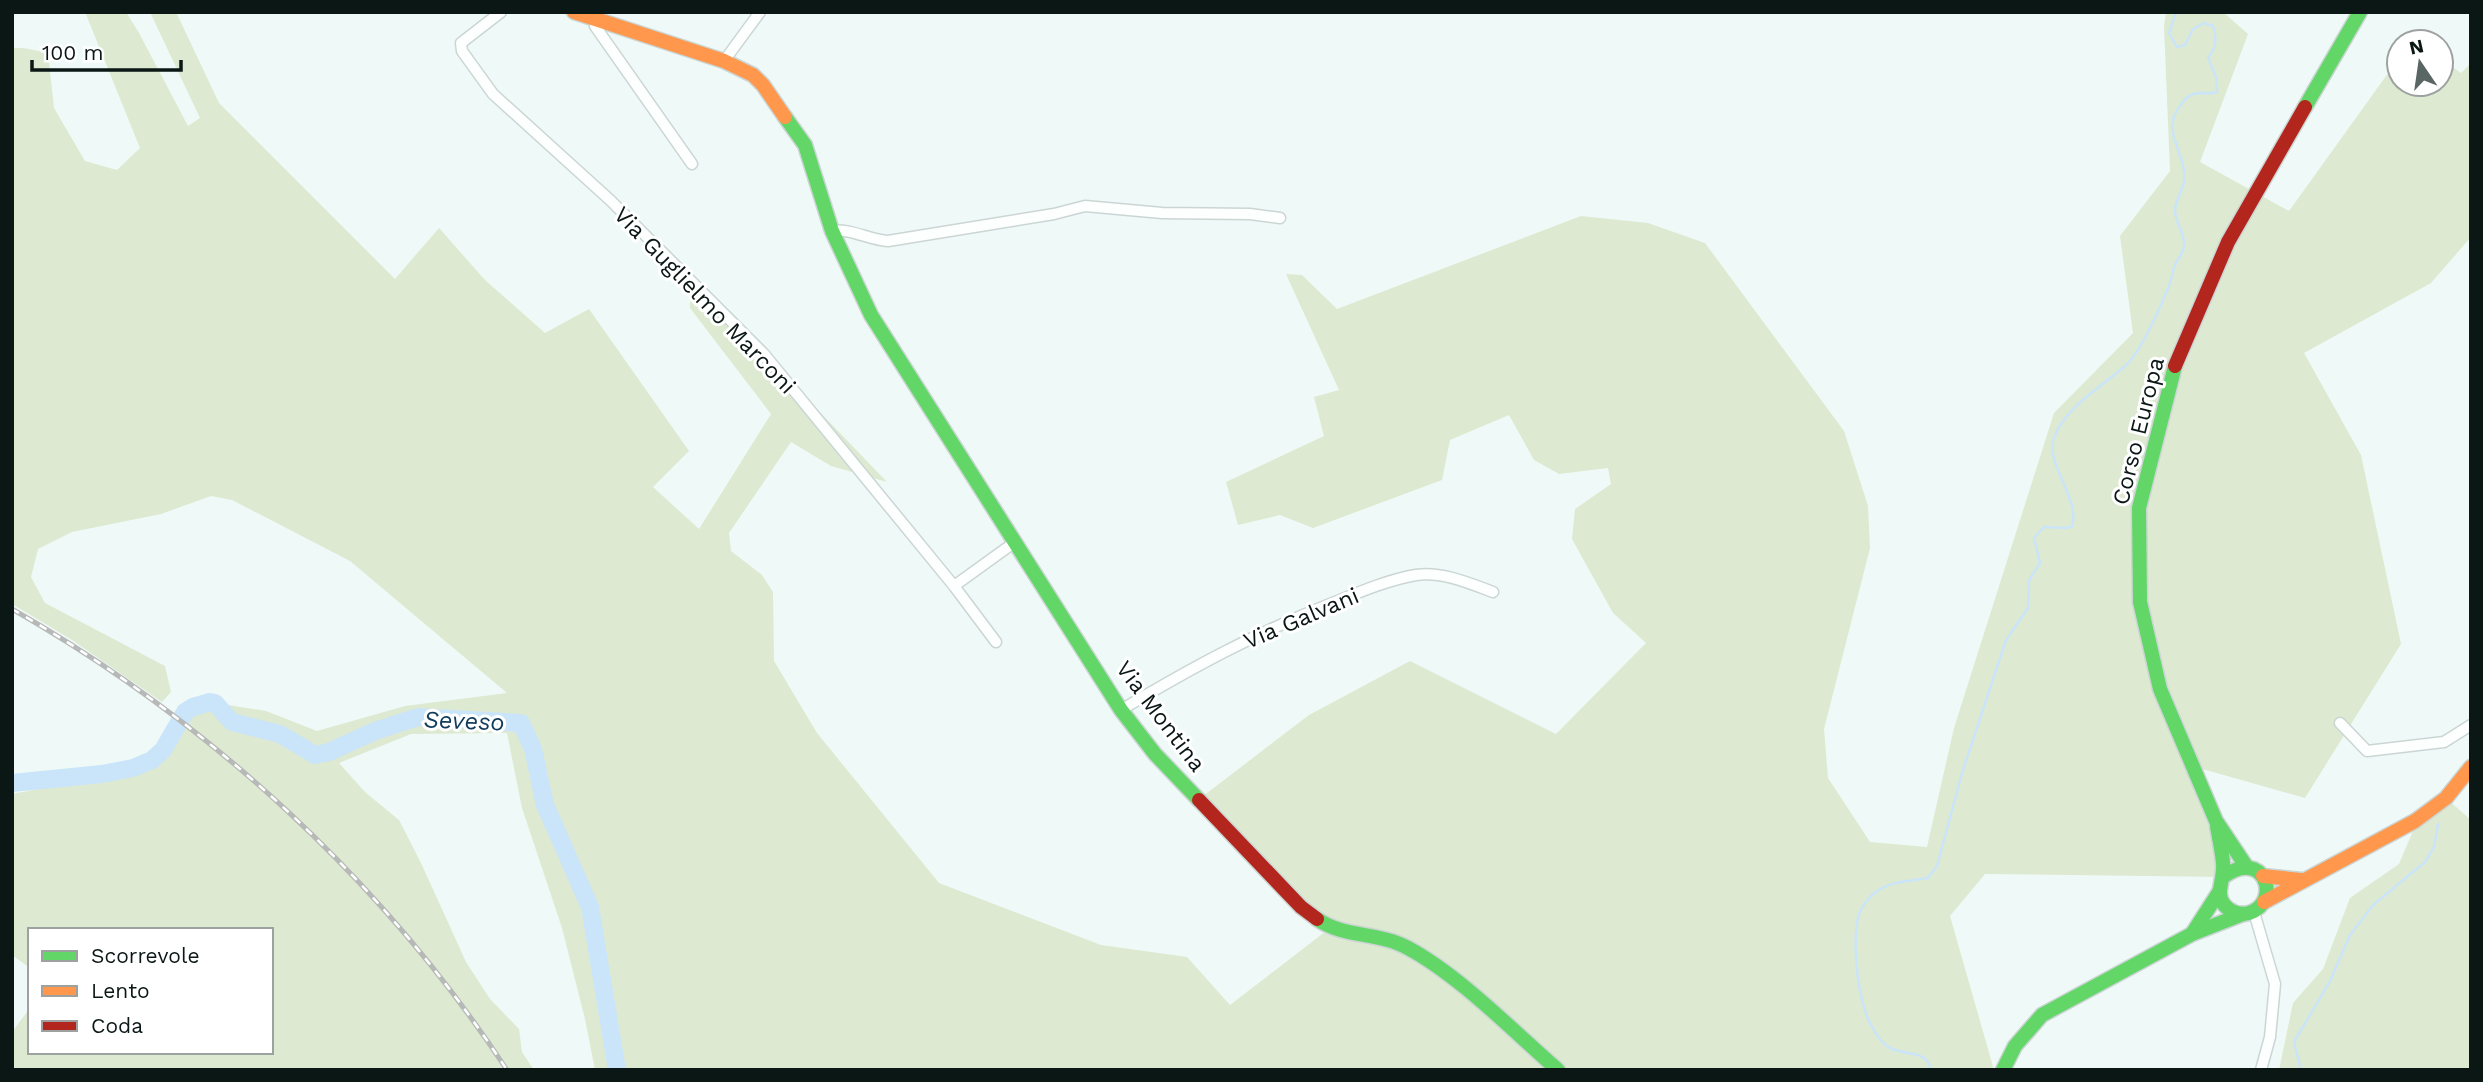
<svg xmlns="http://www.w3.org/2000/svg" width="2483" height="1082" viewBox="0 0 2483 1082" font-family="'Work Sans',sans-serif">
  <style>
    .green { fill: #dde9d0 }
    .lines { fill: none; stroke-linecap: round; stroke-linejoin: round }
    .stream { stroke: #cae5f9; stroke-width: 2.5 }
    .river { stroke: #cae5f9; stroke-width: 18 }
    .street-casing { stroke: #cbd6d4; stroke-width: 13 }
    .fast-casing { stroke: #cbd6d4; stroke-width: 17 }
    .slow-casing { stroke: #cbd6d4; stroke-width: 17 }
    .jam-casing { stroke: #cbd6d4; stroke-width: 17 }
    .street { stroke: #fdfefe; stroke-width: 10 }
    .fast { stroke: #63d668; stroke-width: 14 }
    .slow { stroke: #ff974d; stroke-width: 14 }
    .jam { stroke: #b3261e; stroke-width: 14 }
    .rail-casing { stroke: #b6b9b8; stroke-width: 5 }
    .rail { stroke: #fff; stroke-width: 2.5; stroke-dasharray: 8; stroke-linecap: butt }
    .labels { text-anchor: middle; stroke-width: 6; stroke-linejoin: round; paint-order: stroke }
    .street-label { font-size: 23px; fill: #0a1715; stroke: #fff }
    .water-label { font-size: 24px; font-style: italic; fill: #113b5b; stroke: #fff }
  </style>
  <rect width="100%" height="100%" fill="#effaf8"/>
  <g class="green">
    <path d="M 85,12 L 126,12 L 139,33 L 188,126 L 200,118 L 150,12 L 176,12 L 219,103 L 395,279 L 439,228 L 485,280 L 545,333 L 589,309 L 689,451 L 653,487 L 699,529 L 771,414 L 690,308 L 690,281 L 764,354 L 887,482 L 831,466 L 791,442 L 729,533 L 731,551 L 762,575 L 773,592 L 774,661 L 817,733 L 939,883 L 1101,945 L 1187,957 L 1230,1005 L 1330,928 L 1198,800 L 1309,715 L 1410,661 L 1556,734 L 1646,643 L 1613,613 L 1572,539 L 1575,509 L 1611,484 L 1608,468 L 1559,474 L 1534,460 L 1509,415 L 1450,440 L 1442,480 L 1313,528 L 1280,515 L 1238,525 L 1226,482 L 1324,436 L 1314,397 L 1339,390 L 1286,274 L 1302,275 L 1337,309 L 1581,216 L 1648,223 L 1705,243 L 1844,431 L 1868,506 L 1870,548 L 1824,729 L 1828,778 L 1870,842 L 1927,847 L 1954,728 L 2054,413 L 2133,333 L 2120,236 L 2170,171 L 2164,26 L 2166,12 L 2223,12 L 2248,34 L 2200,162 L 2289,211 L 2399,58 L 2399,84 L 2441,84 L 2441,59 L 2461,73 L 2471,63 L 2471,237 L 2431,283 L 2304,353 L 2361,455 L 2401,644 L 2305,798 L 2192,766 L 2223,877 L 1985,874 L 1950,916 L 1994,1070 L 595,1070 L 585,1019 L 562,928 L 522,808 L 507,733 L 411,734 L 339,763 L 365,792 L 399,820 L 421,863 L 466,962 L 490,999 L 519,1029 L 522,1052 L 534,1070 L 12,1070 L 12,1032 L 30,1008 L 30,1052 L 271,1052 L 271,930 L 30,930 L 30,968 L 12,955 L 12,794 C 46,787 130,777 155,757 C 179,738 175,706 210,702 L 266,711 L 317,731 L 405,706 L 507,693 L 350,561 L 232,500 L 211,496 L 161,514 L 72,532 L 38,549 L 31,577 L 45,603 L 165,666 L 171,692 L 162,702 L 72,640 L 12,604 L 12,48 L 24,48 L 48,53 L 54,108 L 85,161 L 117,170 L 140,148 Z"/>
    <polygon points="2447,799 2471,820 2471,1070 2279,1070 2293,1003 2323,969 2350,898 2399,864 2418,819"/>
  </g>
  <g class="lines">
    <g class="stream">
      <path d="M 1931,1070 C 1927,1050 1907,1055 1892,1049 C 1883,1045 1875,1033 1871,1025 C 1858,1001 1853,951 1857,924 C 1858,912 1866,899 1876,892 C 1890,881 1911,881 1928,878 L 1937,866 L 1962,773 L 2006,640 L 2028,608 L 2029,580 L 2040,563 L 2034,538 L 2044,527 L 2067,528 L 2072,526 C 2081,498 2042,461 2055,435 C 2069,404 2102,387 2126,365 C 2141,351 2161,306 2169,286 C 2172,279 2172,272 2175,265 C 2177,259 2183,254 2184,247 C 2186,234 2175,223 2175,211 C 2175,198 2187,187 2184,171 C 2181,147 2162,129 2180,106 C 2183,101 2186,97 2191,95 C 2200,91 2208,95 2217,92 L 2216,77 L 2208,58 C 2217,46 2217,39 2213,26 L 2204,23 L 2193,29 L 2185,45 L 2177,47 L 2169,33 L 2176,12"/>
      <polyline points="2301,1070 2294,1042 2330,981 2350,935 2373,905 2425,862 2434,847 2438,824"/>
    </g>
    <polyline class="river" points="12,783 102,774 133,768 152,760 163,750 185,712 193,707 210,702 215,703 232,722 280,734 315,755 329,752 375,731 418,717 521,723 533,749 545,805 590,907 617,1070"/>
    <g class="street-casing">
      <g id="street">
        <polyline points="501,12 461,43 462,51 493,94 610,200 764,354 954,586 996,642"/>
        <polyline points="596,20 595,26 692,164"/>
        <polyline points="724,61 760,12"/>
        <path d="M 832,231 C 851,228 869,240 888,241 L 1054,214 L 1085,206 L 1162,213 L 1250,214 L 1280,218"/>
        <polyline points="954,586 1015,542"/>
        <path d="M 1121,710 C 1191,668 1254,634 1330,604 C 1357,593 1387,580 1416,575 C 1441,571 1469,583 1493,592"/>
        <polyline points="2340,723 2367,751 2444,742 2471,725"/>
        <polyline points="2254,912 2275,984 2270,1037 2261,1070"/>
      </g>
    </g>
    <g class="fast-casing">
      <g id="fast">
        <polyline points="2305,107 2360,12"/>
        <polyline points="785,117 805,145 832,231 871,315 1121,710 1155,754 1199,800"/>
        <polyline points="2175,366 2139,508 2140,602 2160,689 2216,821 2246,866"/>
        <path d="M 2217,826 C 2219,838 2222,851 2223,863 C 2224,873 2221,881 2220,890 C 2218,905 2234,917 2249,913 C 2283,902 2264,846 2223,877"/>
        <path d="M 1317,919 C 1344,938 1379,932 1408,948 C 1460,976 1513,1031 1558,1070"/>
        <polyline points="2192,934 2219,892"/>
        <polyline points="2003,1070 2015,1046 2042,1015 2192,934 2243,914"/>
      </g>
    </g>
    <g class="slow-casing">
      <g id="slow">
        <polyline points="574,12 724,61 753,75 763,85 785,117"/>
        <polyline points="2263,876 2301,880"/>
        <polyline points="2264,902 2415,821 2446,798 2471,767"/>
      </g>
    </g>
    <g class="jam-casing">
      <g id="jam">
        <polyline points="2175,366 2228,242 2305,107"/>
        <polyline points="1199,800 1301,907 1317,919"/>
      </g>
    </g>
    <use href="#street" class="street"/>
    <use href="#fast" class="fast"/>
    <use href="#slow" class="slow"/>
    <use href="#jam" class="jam"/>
    <g class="rail-casing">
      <path id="rail" d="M 12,609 C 210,722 382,880 507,1070"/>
    </g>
    <use href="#rail" class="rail"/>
  </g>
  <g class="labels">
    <g class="street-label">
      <text transform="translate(705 300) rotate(46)" y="8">Via Guglielmo Marconi</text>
      <text transform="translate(2138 431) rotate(-76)" y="8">Corso Europa</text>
      <text transform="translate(1301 618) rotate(-23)" y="8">Via Galvani</text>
      <text transform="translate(1161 716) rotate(53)" y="8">Via Montina</text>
    </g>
    <g class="water-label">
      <text transform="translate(464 721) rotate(2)" y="8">Seveso</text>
    </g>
  </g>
  <rect width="2483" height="1082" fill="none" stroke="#0a1715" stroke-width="28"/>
  <rect x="28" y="928" width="245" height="126" fill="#ffffff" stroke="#9da2a1" stroke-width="2"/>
  <rect x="42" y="951" width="35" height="10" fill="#63d668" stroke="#9da2a1" stroke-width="2"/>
  <text x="91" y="963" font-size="21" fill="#0a1715">Scorrevole</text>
  <rect x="42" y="986" width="35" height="10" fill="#ff974d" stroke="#9da2a1" stroke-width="2"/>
  <text x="91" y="998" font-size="21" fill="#0a1715">Lento</text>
  <rect x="42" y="1021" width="35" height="10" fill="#b3261e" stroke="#9da2a1" stroke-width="2"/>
  <text x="91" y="1033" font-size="21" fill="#0a1715">Coda</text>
  <g transform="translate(2420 63) rotate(347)"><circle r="33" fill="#ffffff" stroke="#9da2a1" stroke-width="2"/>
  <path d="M0-5L12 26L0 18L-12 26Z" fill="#5a6664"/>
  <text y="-10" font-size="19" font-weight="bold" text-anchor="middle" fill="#0a1715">N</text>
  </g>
  <path d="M32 60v10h149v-10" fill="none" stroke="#0a1715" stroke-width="3.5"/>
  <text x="42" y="60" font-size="21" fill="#0a1715" stroke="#ffffff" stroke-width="5" paint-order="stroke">100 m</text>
</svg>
